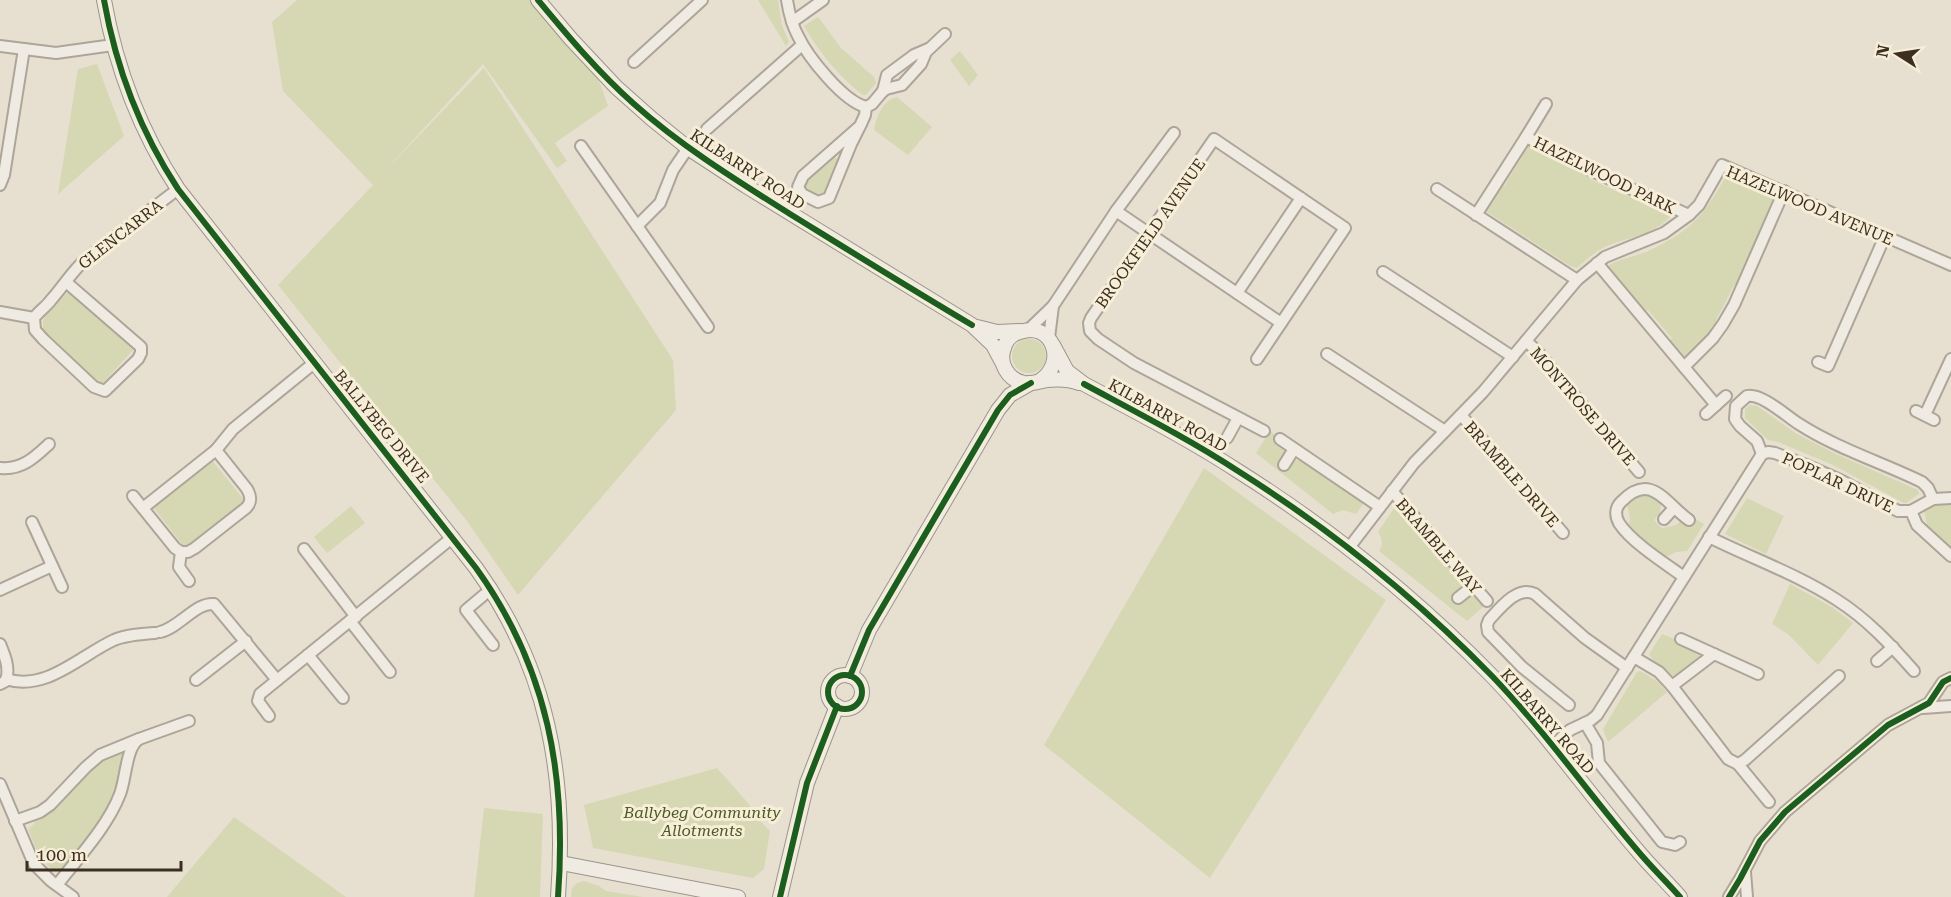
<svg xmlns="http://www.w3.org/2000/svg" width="1951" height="897" viewBox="0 0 1951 897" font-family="'Roboto Serif',serif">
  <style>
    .green { fill: #d6d7b3 }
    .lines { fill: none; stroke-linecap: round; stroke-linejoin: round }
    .street-casing { stroke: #ada599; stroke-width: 14 }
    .secondary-casing { stroke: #9c958a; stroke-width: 16 }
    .street { stroke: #efebe3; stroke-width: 10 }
    .secondary { stroke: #efebe3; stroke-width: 14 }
    .cycleway-casing { stroke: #f7eed8; stroke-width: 10 }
    .cycleway { stroke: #1b5e20; stroke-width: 6 }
    .labels { text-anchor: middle; stroke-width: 6; stroke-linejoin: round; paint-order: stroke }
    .street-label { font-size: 16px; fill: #3d2e20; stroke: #f7eed8 }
    .park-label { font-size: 16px; font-style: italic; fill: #4d5a26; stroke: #f7eed8 }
  </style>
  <rect width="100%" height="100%" fill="#e7e0d1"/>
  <g class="green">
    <polygon points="297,0 532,0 598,78 608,106 555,143 567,161 557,168 483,64 382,174 484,68 673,360 676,410 518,595 467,521 278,285 373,185 283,91 272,22"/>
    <polygon points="758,0 778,0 782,25 789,42 786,46"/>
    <path d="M 818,17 L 841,48 L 874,77 L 876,83 L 866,95 L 863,95 C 839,77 819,52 804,26 Z"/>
    <polygon points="960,51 978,75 969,86 950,60"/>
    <polygon points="97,64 124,136 58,194 78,69"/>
    <path d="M 897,97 L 932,127 L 908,155 L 874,130 C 876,117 883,100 897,97 Z"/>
    <path d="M 1529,145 L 1591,175 L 1590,179 L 1622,194 L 1624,190 L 1673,213 C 1659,234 1628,237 1607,246 C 1595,251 1586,260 1577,268 L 1570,266 L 1484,210 L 1500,185 L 1504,186 L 1523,155 L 1521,153 L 1526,146 Z"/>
    <polygon points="834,157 838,159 839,163 826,193 819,198 805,191 805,182 808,178 830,158"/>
    <path d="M 1726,176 L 1776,197 L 1737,286 L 1734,285 L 1716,320 L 1718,322 L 1688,356 L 1683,357 L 1669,341 L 1672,338 L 1648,310 L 1645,312 L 1606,267 C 1618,259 1633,257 1646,252 C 1690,232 1703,217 1726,176 Z"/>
    <polygon points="68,292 135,348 100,386 43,333 43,319"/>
    <circle cx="1029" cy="356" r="17"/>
    <polygon points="1750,405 1757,406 1797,434 1836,454 1918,490 1919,494 1906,503 1902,502 1833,465 1778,442 1768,440 1745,418 1745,409"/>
    <path d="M 1270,431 L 1274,434 C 1273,442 1280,444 1285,450 L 1279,466 L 1286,471 L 1295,460 L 1303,461 L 1365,502 L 1356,514 L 1343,510 L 1333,514 L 1256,453 Z"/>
    <polygon points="211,459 245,501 185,548 153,507"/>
    <polygon points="1204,468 1386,600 1210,878 1044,745"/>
    <polygon points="1641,493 1649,493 1661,504 1660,513 1654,520 1662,528 1676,525 1681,521 1689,527 1696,519 1704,524 1687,551 1676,552 1664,558 1628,526 1630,519 1627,503"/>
    <polygon points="1747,498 1784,516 1766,554 1725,534"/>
    <polygon points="1951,502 1951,549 1927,526 1924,509 1930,505"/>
    <path d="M 1397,504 L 1460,577 L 1461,587 L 1453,596 L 1459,603 L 1470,596 L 1476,597 L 1484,606 L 1467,621 L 1379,551 C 1384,544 1382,539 1378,532 Z"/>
    <polygon points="351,506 365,523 327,553 314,537"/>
    <polygon points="1790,584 1832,607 1853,623 1818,665 1788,634 1772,624"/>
    <polygon points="1662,634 1677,640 1677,644 1698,652 1701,658 1680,676 1678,673 1674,677 1652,659 1649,654"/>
    <polygon points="1640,671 1657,681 1667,692 1608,742 1603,729 1637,672"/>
    <path d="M 117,751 L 123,755 C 121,801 88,835 62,871 L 57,868 L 53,871 L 39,857 L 28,829 L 34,824 L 35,819 C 66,805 85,768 117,751 Z"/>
    <polygon points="717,768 748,803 757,818 770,831 764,869 753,878 593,848 584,805"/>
    <polygon points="484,808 543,814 540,897 474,897"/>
    <polygon points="234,817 346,897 167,897"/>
    <polygon points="584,881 599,886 606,891 643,897 571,897 572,888 577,883"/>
  </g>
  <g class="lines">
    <g class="street-casing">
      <g id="street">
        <path d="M 787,0 C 789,13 792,25 798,36 C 808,57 843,101 866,107"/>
        <polyline points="792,22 823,0"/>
        <polyline points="0,46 56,53 113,45"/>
        <polyline points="634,62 702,0"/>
        <polyline points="882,92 886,89 902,85 921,64 926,52 945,34"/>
        <polyline points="866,107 872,104 883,91 887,75 914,55 928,49"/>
        <polyline points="862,122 851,144 829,198 818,202 802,194 798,187 803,176 860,126 865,115 866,107"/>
        <polyline points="707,129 802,45"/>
        <polyline points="1526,137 1546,104"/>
        <polyline points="581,146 708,327"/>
        <polyline points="0,185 4,175 24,49"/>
        <polyline points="1437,189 1577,280"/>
        <polyline points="1116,211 1174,133"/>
        <polyline points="1689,215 1699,205 1722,165 1951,265"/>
        <polyline points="637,226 660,203 673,170 688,148"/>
        <polyline points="1597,263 1684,367 1713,338 1723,324 1734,305 1784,191"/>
        <polyline points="1383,272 1513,357"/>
        <path d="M 66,282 L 141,347 L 141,353 L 138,359 L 105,391 L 94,387 L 43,339 L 35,330 L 34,318 C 39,311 46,307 51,300 C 63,287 72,271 86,259 L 178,189"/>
        <polyline points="1237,293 1301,198"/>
        <polyline points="0,312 34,318"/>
        <polyline points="1028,330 1053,306 1116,211 1281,323"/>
        <polyline points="1049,338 1053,306"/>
        <polyline points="1526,341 1537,351 1639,472"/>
        <polyline points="1327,354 1445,431"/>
        <polyline points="1257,359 1345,228 1214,139 1091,318 1089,323 1090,331 1098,339 1134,363 1264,431"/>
        <polyline points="1818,362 1828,366 1885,236"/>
        <polyline points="1684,367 1716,405 1706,414"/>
        <polyline points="1716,405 1726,396"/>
        <polyline points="1916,411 1934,420"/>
        <polyline points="1461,415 1563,533"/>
        <polyline points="1925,415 1951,359"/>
        <polyline points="1227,438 1238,418"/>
        <polyline points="1280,439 1380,507"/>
        <polyline points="1284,465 1294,449"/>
        <path d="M 1,468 C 22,470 35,457 49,444"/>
        <polyline points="1392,491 1487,601"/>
        <polyline points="133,496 175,548 181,552 179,567 189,581"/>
        <path d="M 1951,498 L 1933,499 L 1928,488 L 1922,482 C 1881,462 1838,449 1799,424 C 1786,416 1762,393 1747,396 L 1736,406 L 1735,419 L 1740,426 L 1757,441 L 1762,454 L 1768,452 L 1775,453 L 1806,465 L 1840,480 L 1898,511 L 1911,511 L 1917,525 L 1951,556"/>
        <polyline points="143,508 216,450 233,429 314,363"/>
        <polyline points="1911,511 1933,499"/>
        <polyline points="1664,519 1674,508"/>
        <polyline points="32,522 62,587"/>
        <path d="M 1709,537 C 1751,558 1797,574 1837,600 C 1867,619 1891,645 1914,671"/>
        <polyline points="304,549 356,617"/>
        <polyline points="1348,549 1414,463 1483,392 1577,280 1605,257 1664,233 1689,215 1592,171 1526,137 1476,215"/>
        <path d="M 181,552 L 188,552 L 195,548 L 246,508 C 252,502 251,496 247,489 L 216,450"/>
        <path d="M 1684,577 C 1666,564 1631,542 1619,523 C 1615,516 1615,508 1621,502 C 1651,471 1665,503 1689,520"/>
        <polyline points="491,589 466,610 493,645"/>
        <polyline points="0,590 52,566"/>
        <polyline points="1458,598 1473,586"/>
        <polyline points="350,621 390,672"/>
        <path d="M 160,632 C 179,628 196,602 214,604 L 277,680"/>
        <polyline points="1681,639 1714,654"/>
        <path d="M 0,644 C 5,656 10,668 6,681 L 0,684"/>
        <polyline points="308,655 343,698"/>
        <polyline points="1634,657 1659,672 1672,686 1714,654 1758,674"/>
        <polyline points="1877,661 1893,647"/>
        <path d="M 6,679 C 46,692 81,655 114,640 C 126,635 141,634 155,633"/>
        <polyline points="196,680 246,641"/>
        <polyline points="1672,686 1728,759 1738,764 1745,760 1839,676"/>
        <path d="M 1569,705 L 1522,667 L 1488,632 L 1487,625 L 1489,620 C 1500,608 1518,585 1535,594 L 1585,638 L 1627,668"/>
        <polyline points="1923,708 1951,706"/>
        <polyline points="269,716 258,701 260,694 453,537"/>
        <polyline points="1585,723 1597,743 1599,763 1662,842 1675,845 1680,842"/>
        <polyline points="139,739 189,721"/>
        <polyline points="1554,745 1570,730 1591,720 1597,715 1762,454"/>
        <polyline points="1738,764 1769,802"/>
        <polyline points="0,784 34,864 51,881 73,897"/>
        <path d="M 15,821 L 40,812 L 50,805 L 86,767 L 100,755 L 139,739 C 126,747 126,779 120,794 C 108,826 78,858 57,885"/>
        <polyline points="1745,872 1747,897"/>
        <polyline points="1729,897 1740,879 1760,841 1785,812 1888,725 1929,703 1943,682 1951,678"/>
      </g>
    </g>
    <g class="secondary-casing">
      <g id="secondary">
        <path d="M 104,0 C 116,68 140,131 178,189 L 476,568 C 548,668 567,776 558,897"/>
        <polyline points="538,0 571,39 616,87 652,119 688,148 746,186 972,325 993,345 1002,362"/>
        <polyline points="977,327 997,332 1020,331"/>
        <path d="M 1053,345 L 1067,371 L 1084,384 C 1136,412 1189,439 1238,471 C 1330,529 1416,598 1492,676 C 1545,731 1588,793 1637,850 C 1651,867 1666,881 1680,897"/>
        <path d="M 1038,382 C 1069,364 1052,320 1020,332 C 1012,334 1006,340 1004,348 C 998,363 1008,380 1024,383 C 1032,384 1040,381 1047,380 C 1058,379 1069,379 1079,383"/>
        <circle cx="845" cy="692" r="17"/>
        <polyline points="850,676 869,630 998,410 1010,395 1031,383"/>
        <polyline points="561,863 738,897"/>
        <polyline points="780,897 807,783 837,706"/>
      </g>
    </g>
    <use href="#street" class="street"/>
    <use href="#secondary" class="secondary"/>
    <g class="cycleway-casing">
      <g id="cycleway">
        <path d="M 104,0 C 116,68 140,131 178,189 L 476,568 C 548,668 567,776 558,897"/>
        <path d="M 538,0 C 568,36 598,72 634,104 C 681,146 736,180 790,214 C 850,251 911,289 972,325"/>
        <path d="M 1084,384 C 1136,412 1189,439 1238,471 C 1330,529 1416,598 1492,676 C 1545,731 1588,793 1637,850 C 1651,867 1666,881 1680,897"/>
        <circle cx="845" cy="692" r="17"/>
        <polyline points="850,676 869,630 998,410 1010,395 1031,383"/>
        <polyline points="780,897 807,783 837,706"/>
        <polyline points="1729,897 1740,879 1760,841 1785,812 1888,725 1929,703 1943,682 1951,678"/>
      </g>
    </g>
    <use href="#cycleway" class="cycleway"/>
  </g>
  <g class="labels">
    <g class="street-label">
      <text transform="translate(748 169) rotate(33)" y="6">KILBARRY ROAD</text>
      <text transform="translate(1605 175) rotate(26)" y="6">HAZELWOOD PARK</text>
      <text transform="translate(1810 205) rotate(23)" y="6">HAZELWOOD AVENUE</text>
      <text transform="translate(1150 233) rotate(-55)" y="6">BROOKFIELD AVENUE</text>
      <text transform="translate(120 234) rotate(-38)" y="6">GLENCARRA</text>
      <text transform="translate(1583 406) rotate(49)" y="6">MONTROSE DRIVE</text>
      <text transform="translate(1168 415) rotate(29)" y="6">KILBARRY ROAD</text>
      <text transform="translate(382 426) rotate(51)" y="6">BALLYBEG DRIVE</text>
      <text transform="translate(1512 474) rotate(49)" y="6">BRAMBLE DRIVE</text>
      <text transform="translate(1838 482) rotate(25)" y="6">POPLAR DRIVE</text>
      <text transform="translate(1439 546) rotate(49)" y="6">BRAMBLE WAY</text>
      <text transform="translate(1548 721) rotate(49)" y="6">KILBARRY ROAD</text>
    </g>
    <g class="park-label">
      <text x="702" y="818">Ballybeg Community<tspan x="702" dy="18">Allotments</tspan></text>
    </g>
  </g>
  <g transform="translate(1897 54) rotate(282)" stroke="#f7eed8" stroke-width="4.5" paint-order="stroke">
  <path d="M0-4.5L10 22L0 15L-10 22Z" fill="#3d2e20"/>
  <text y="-9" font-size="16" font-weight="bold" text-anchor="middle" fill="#3d2e20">N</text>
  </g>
  <path d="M27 861v9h154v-9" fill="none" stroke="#3d2e20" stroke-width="3"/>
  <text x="36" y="861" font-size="18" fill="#3d2e20" stroke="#f7eed8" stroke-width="4.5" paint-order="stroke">100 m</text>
</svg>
